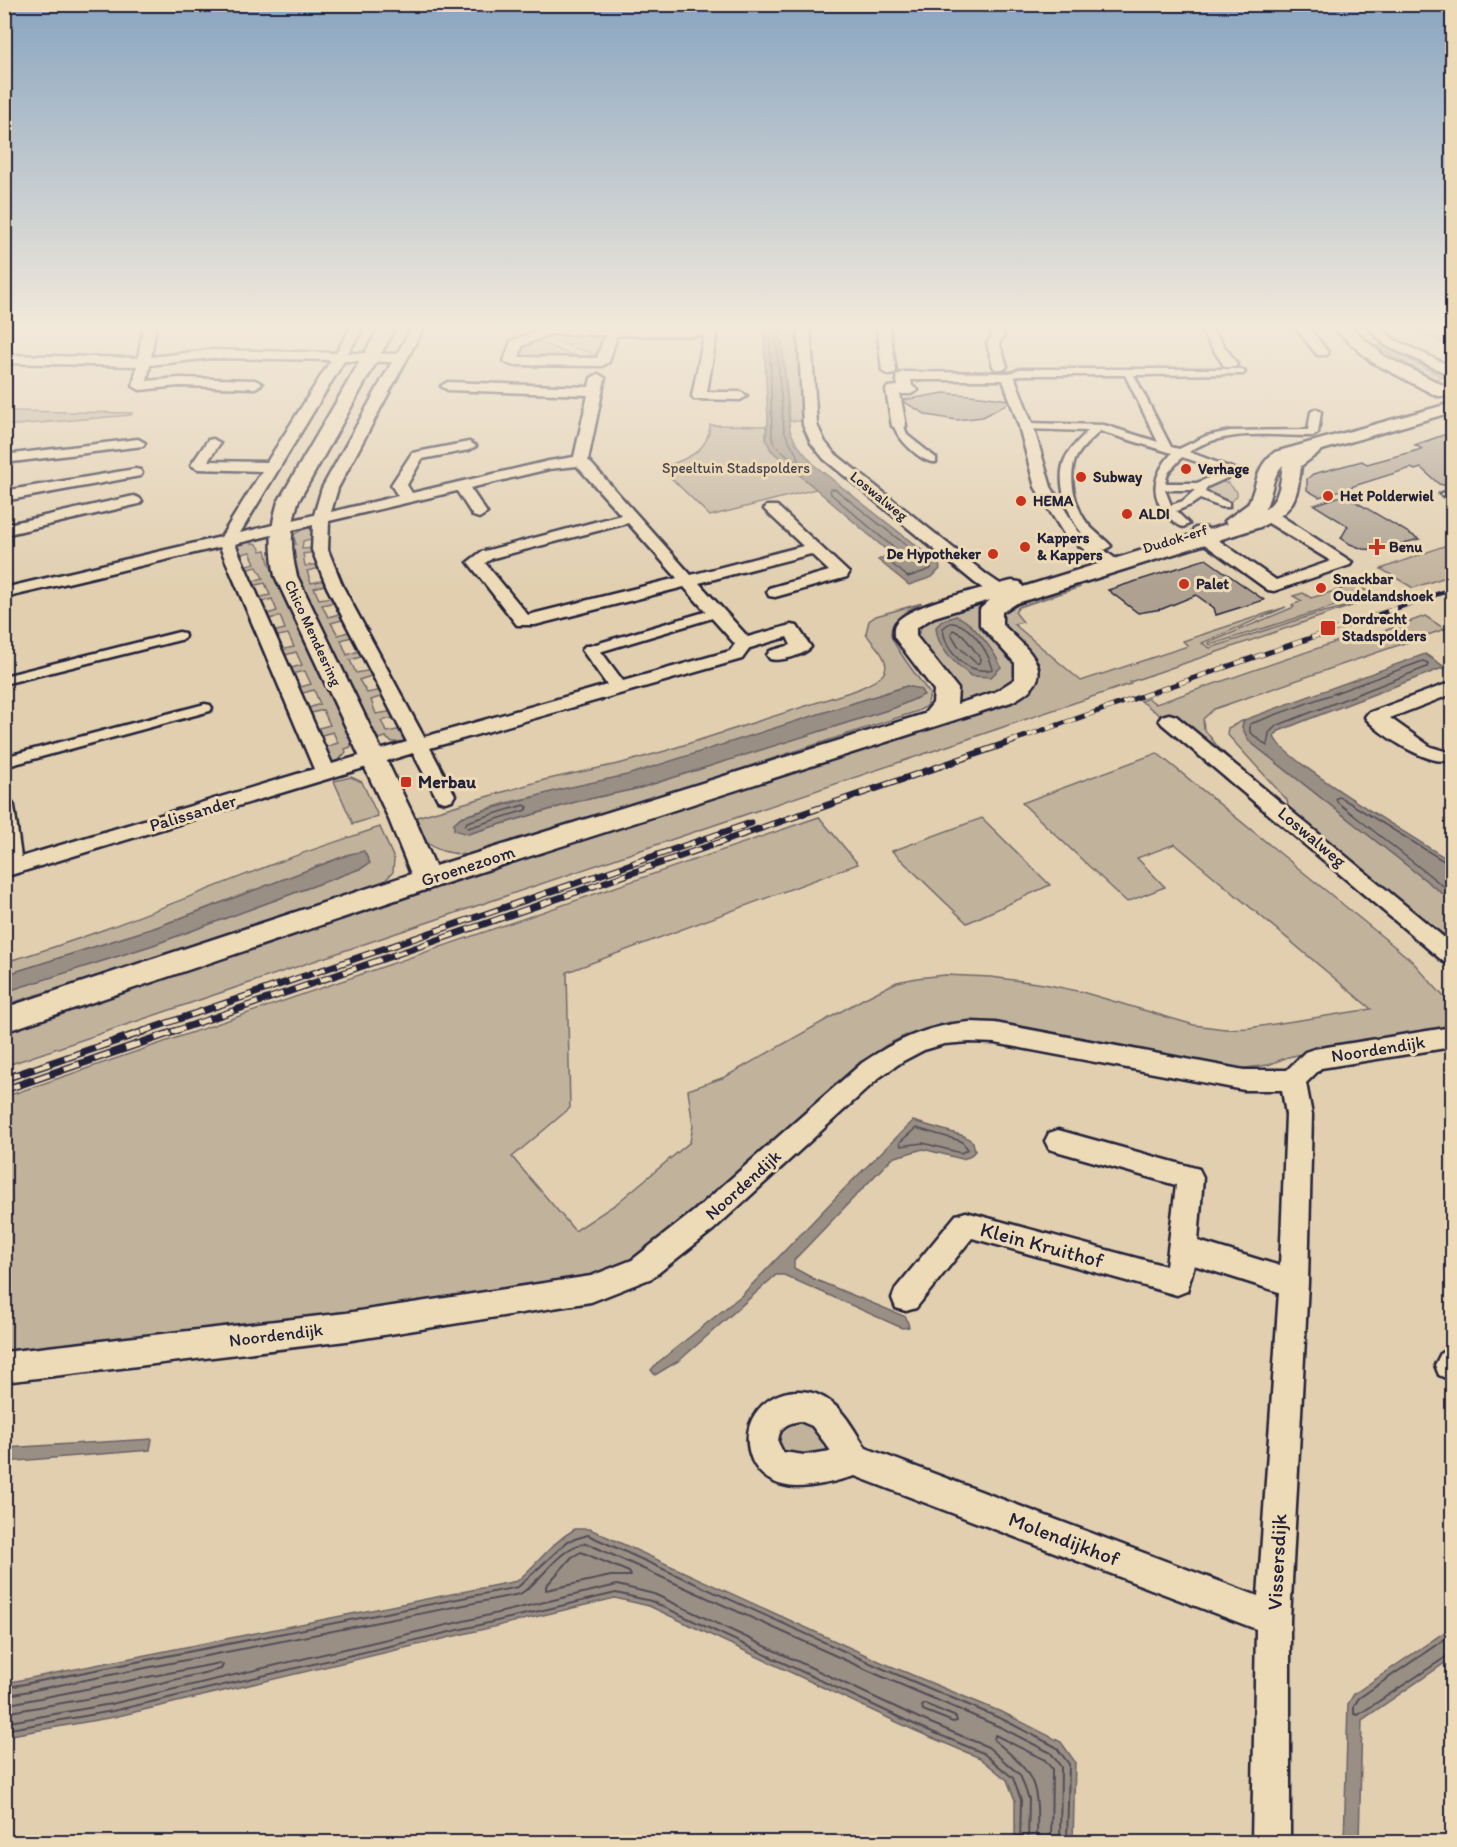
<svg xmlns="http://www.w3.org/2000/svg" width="1457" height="1847" viewBox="0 0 1457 1847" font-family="Itim,sans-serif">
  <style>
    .green { fill: #c1b29c; stroke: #726a6c; stroke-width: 1.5; fill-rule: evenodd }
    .water { fill: #9a8f84; stroke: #6a6367; stroke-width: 1.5 }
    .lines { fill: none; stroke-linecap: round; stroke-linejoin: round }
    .shore-far1 { stroke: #524e58; stroke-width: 1.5 }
    .shore { stroke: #524e58; stroke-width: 2 }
    .building { fill: #aea191; stroke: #22223b; stroke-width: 1.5 }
    .pedestrian-casing { stroke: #22223b; stroke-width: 5 }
    .minor-casing { stroke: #22223b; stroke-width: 5 }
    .tertiary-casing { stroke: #22223b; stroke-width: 5 }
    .pedestrian { fill: #eddab7; fill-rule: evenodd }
    .minor { fill: #eddab7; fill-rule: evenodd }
    .tertiary { fill: #eddab7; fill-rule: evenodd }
    .rail-far2-casing { stroke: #22223b; stroke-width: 5 }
    .rail-far1-casing { stroke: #22223b; stroke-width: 7 }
    .rail-casing { stroke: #22223b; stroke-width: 8 }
    .rail-far2 { stroke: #eddab7; stroke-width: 4; stroke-dasharray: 10; stroke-linecap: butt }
    .rail-far1 { stroke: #eddab7; stroke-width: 4.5; stroke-dasharray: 13; stroke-linecap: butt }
    .rail { stroke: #eddab7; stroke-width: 5; stroke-dasharray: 16; stroke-linecap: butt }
    .poi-dot { fill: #c8321e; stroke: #eddab7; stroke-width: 2 }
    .labels { text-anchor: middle; stroke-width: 6; stroke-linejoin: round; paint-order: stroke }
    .far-park-label { font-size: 15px; fill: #4a4653; stroke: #eddab7 }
    .far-poi-label { font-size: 15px; font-weight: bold; fill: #22223b; stroke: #eddab7; text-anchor: start }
    .far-street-label { font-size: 15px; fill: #22223b; stroke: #eddab7 }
    .poi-label { font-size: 18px; font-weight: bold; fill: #22223b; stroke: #eddab7; text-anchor: start }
    .street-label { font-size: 18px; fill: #22223b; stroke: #eddab7 }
    .near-street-label { font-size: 21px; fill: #22223b; stroke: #eddab7 }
  </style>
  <rect width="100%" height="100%" fill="#e1cfb0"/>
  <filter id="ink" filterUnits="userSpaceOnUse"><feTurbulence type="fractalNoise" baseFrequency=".0167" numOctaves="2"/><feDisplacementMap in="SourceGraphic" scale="12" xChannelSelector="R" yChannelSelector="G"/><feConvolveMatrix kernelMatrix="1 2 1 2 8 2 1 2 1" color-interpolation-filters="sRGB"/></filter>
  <g filter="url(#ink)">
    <g class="green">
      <polygon points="780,325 795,325 806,421 790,421"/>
      <polygon points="1413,325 1430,326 1452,334 1452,347 1419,331"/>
      <polygon points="551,332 603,333 600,352 595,355 542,336"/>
      <polygon points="532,339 585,360 517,357 522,345"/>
      <polygon points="1379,345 1444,377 1434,379 1375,346"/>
      <polygon points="5,410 13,411 132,413 131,415 5,426"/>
      <path d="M 710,425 L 766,426 L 766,439 L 771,450 L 816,489 L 710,516 L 661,468 C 684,460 708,453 710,425 Z"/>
      <polygon points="1221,482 1228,483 1237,492 1237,496 1229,503 1204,493 1206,488"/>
      <path d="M 315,526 L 314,538 L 303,541 L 302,549 L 316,548 L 317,552 L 303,554 L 305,566 L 320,564 L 320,568 L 307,571 L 311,583 L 326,580 L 328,584 L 314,588 L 319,599 L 333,597 L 335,602 L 322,605 L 328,617 L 343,613 L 346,619 L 331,623 L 338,635 L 352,631 L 355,636 L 341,640 L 347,655 L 362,650 L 364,656 L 350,660 L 356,673 L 372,670 L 374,675 L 359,680 L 367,693 L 382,690 L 386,695 L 371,700 L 376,714 L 394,711 L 396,717 L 381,721 L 387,732 L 402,729 L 408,740 C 400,742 391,745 386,737 L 379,739 L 368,726 L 298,581 L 290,544 L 296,544 L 293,535 L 303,529 Z"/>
      <polygon points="247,542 257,544 261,551 266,550 269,563 350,734 351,747 345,749 346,752 338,761 331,763 325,747 338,743 333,732 318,736 315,729 330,725 323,710 308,714 306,709 320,704 314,690 299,694 297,688 311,684 305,671 291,674 288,669 302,665 296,652 282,656 280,650 294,647 288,634 274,637 272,632 285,629 280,616 266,620 264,615 277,611 272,599 258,603 257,598 270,595 265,583 251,586 250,582 263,578 257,567 244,570 243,566 255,563 250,552 238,555 234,545"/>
      <polygon points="1452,543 1452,575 1413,588 1381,569"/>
      <path d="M 1076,582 L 1080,587 L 1019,607 L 1015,612 L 1023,622 L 1014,624 L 1081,681 L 1188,646 L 1183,641 L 1192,638 L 1286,607 L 1202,643 L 1210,648 L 1316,614 L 1360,603 L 1130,682 L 1131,684 L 1127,685 L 5,1066 L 4,1031 L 940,721 L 1037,670 C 1034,655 1024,648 1013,638 C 1007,632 996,624 1000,615 C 1007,600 1060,587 1076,582 Z"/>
      <polygon points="1355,585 1373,594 1210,645 1208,643 1294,607 1292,605 1302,601 1293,596 1303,593 1311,598"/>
      <polygon points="982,600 985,603 980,615 1015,657 1017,678 1009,687 951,708 918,635 924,620"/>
      <path d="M 922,603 C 910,608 889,620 891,635 C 893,646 922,683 930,694 L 927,706 L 918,711 L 474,856 C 440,852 427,851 410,819 L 544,780 L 622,763 L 665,751 L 856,690 C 876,681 898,674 878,649 C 874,644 869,639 866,633 L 869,621 L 876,616 ZM 907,686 L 915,699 L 894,708 L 640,788 L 575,802 L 468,834 L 454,823 L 461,817 L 510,802 L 627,776 Z"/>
      <polygon points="1425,616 1445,629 1214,709 1203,719 1204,729 1218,747 1280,807 1141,701 1148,698 1156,704 1353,636 1359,640"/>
      <polygon points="1244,720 1242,727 1249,741 1452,901 1452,948 1289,814 1287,800 1227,734 1228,728"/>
      <polygon points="1157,753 1411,960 1452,1006 1452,1030 1364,1041 1288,1057 1268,1065 1219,1072 992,1025 950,1022 904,1036 885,1046 857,1067 650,1255 593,1280 5,1361 4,1097 819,817 858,864 567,972 570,1108 512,1157 575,1231 616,1204 690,1142 693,1126 688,1090 725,1077 863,999 897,982 917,978 945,975 991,977 1044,984 1082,992 1194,1025 1225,1029 1249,1028 1371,1009 1175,844 1137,858 1165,887 1127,902 1022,803"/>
      <polygon points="351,777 362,782 378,816 353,824 334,781"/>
      <polygon points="982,818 1050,885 967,923 892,851"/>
      <path d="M 380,827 L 394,859 L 393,872 L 379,887 L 5,1005 L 4,992 L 153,945 L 362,868 L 350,854 L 157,927 L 5,975 L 5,962 C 97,936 186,897 276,863 C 310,850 345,839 380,827 Z"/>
      <path d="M 802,1417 L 813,1425 L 835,1451 C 811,1455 769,1466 779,1424 Z"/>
    </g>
    <g class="water">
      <polygon points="763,325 780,325 790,430 796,443 814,465 939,564 940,569 932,577 909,585 878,560 891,554 771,450 766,439 768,420"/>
      <path d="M 956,616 C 972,621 995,652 1001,667 L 991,677 L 971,676 C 955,663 937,649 936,627 L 942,621 Z"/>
      <path d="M 1425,654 L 1445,667 L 1304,721 L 1279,731 L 1274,736 C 1277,757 1426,845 1452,862 L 1452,901 L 1249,741 L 1242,727 L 1244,720 Z"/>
      <polygon points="907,686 920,689 924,695 894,708 640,788 575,802 468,834 454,830 454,823 461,817 562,789 627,775"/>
      <polygon points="364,851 370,863 362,868 153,945 5,992 5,975 157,927 350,854"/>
      <polygon points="913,1121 964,1136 973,1142 975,1151 969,1157 962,1159 923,1149 892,1158 794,1260 794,1268 816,1280 906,1317 909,1327 902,1328 784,1275 776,1275 680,1360 655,1375 651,1370 656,1364 742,1295 846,1187"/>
      <polygon points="152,1439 150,1450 5,1462 5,1448"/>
      <path d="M 575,1529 L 590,1529 L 881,1662 L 1006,1714 L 1061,1742 L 1075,1762 L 1073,1842 L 1015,1842 L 1015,1800 L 1007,1780 L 980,1758 L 916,1731 L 649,1606 L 615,1598 L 114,1717 L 5,1736 L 5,1683 L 517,1581 C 538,1564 551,1543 575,1529 Z"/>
      <polygon points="1452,1627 1452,1658 1362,1720 1359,1842 1344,1842 1348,1704 1354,1694"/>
    </g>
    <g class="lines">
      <g class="shore-far1">
        <polygon points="773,336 776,339 784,431 799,459 797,463 776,446 772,438 770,339"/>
        <polygon points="830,489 835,489 931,565 931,569 908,577 892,564 896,555 895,549 831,494"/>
        <path d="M 950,623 C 970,622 988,652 993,669 C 968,676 945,652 943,628 Z"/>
        <polygon points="953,630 963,635 981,659 980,663 976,663 959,647 951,634"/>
        <polygon points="1423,661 1428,663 1427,667 1276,726 1269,733 1267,746 1250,732 1250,724"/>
        <polygon points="524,805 528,807 526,810 468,828 465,826 467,822"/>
        <polyline points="1452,866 1340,797 1336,798 1337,802 1452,893"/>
        <polygon points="916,1128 961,1141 968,1149 961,1153 923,1143 901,1146 900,1142"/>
      </g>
      <g class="shore">
        <polygon points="581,1552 629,1572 631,1576 611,1576 546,1590 546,1586 572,1557"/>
        <polyline points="1452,1634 1359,1698 1354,1706 1354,1714 1358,1715 1452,1653"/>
        <polyline points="4,1688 518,1587 568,1541 588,1535 879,1667 1004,1720 1056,1747 1069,1764 1067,1842"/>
        <path d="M 4,1696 L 520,1594 C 544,1580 557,1548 586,1543 L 876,1674 L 1000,1727 L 1051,1753 L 1061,1767 L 1060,1842"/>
        <polygon points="925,1704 956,1717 957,1721 953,1722 923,1710 922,1706"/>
        <polyline points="4,1705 220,1663 223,1665 221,1669 109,1695 4,1713"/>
        <polyline points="4,1723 111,1704 617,1585 654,1594 921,1719 988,1747 1020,1775 1029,1799 1028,1842"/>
        <polyline points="4,1730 113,1711 616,1593 651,1601 918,1726 983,1753 1013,1778 1021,1800 1020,1842"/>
        <path d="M 1037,1842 C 1038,1785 1039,1777 994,1740 L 995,1735 L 1045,1760 L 1052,1769 L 1051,1842"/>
      </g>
    </g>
    <g class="building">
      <polygon points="944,393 981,396 1008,400 1009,403 983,417 956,420 927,415 904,402 903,400"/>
      <polygon points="1452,432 1452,487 1439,484 1421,468 1415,470 1411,468 1319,497 1307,490 1307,479 1313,474 1362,461 1367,464 1422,449 1415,445"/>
      <polygon points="1344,495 1419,539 1379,550 1363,549 1350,544 1341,538 1348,526 1314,505"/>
      <polygon points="1206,559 1264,600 1216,615 1214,608 1196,595 1162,609 1138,613 1108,590"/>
    </g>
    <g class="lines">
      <g class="pedestrian-casing">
        <g id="pedestrian">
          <path d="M 1020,369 L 1240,369 L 1245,372 L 1243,374 L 1134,375 L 1171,447 L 1179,449 L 1206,436 L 1230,431 L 1308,430 L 1311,412 L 1316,409 L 1321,412 L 1318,433 L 1313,436 C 1274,436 1222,428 1189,452 L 1237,470 L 1227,478 L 1207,487 L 1205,492 L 1229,503 L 1229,507 L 1221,507 L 1200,499 L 1191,505 L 1176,511 L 1189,524 L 1183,527 C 1177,525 1173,521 1168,516 C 1148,494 1154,474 1172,453 L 1100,431 C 1091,440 1080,448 1075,460 C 1068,479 1075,507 1087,523 C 1094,532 1104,538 1111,546 L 1105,550 C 1075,541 1053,487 1065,459 C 1070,448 1080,439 1088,431 L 1026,429 L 1021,426 L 1026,423 L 1104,425 L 1158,442 L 1125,375 L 1021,375 L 1008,379 L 1003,376 ZM 1182,457 L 1224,471 L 1197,483 L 1165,483 L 1168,473 ZM 1165,490 L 1195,490 L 1183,501 L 1171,505 Z"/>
          <path d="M 899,423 L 904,426 L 907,435 L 936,458 L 936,462 C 922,464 898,439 894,426 Z"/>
          <polygon points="1452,489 1452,496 1446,497 1440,494"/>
          <polygon points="715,609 721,613 719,616 596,653 591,654 584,650 586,647"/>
          <polygon points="179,632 184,633 185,636 184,639 4,684 4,676"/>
          <polygon points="205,704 210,705 212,708 210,711 4,767 4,757"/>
        </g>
      </g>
      <g class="minor-casing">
        <g id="minor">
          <path d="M 144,325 L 156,325 L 151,357 L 211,350 L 336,353 L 353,325 L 365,325 L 348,353 L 397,354 L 413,325 L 425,325 L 338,488 L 331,512 L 398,496 L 391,485 L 412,453 L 417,452 L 469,442 L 476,446 L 469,450 L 422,459 L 407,485 L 412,493 L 549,461 L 574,457 L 588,395 L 448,390 L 441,386 L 448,382 L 589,387 L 591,378 L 598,374 L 605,378 L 588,460 L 691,575 L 803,546 L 767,512 L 764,509 L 767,506 L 777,506 L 849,573 L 847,577 L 775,597 L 769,596 L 767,592 L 769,588 L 829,571 L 811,554 L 699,583 L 748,637 L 791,625 L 797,626 L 811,647 C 804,655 781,662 770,659 L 767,655 L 770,651 L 791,645 L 787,637 L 750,648 L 742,659 L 430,748 L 455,795 L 452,800 L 445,802 L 438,800 L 413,753 L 4,877 L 4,799 L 11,801 L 14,806 L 21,857 L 314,769 L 220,547 L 4,598 L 4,588 L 221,537 L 262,471 L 198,469 L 191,465 L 208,440 L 213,439 L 220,443 L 208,461 L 267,462 L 331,360 L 211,358 L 150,365 L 147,381 L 179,378 L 255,380 L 262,384 L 255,388 L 179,386 L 140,390 L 133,386 L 137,366 L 4,363 L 4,355 L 138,358 ZM 344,361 L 392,362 L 322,488 L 314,515 L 240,533 ZM 577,466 L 621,515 L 481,552 L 468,562 L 517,625 L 535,625 L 684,587 L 735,644 L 730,651 L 623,681 L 597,646 L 585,646 L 582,650 L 607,685 L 424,737 L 343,587 L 328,550 L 329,521 L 457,491 L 473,516 L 479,518 L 487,513 L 470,488 L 549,469 ZM 628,523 L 677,578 L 528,615 L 485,563 L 493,558 ZM 313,525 L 312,550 L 327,587 L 407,742 L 332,764 L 235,544 Z"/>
          <path d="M 607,325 L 619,325 L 619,327 L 705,328 L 706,325 L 718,325 L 707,392 L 740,392 L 747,396 L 740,400 L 694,399 L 692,396 L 704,336 L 617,335 L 609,362 L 602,366 L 511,365 L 504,361 L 511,341 L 548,326 L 606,327 ZM 550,334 L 605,335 L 597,358 L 519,357 L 522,346 Z"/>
          <polygon points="798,325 810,325 817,425 825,442 834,453 987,575 1015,594 1018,598 1015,602 1003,602 975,583 824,459 811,443 803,425"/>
          <polygon points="877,325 889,325 896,371 894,374 889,375 882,371"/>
          <polygon points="988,325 1000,325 1004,336 999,343 1007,366 1005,369 995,369 993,366 987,343 992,336"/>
          <polygon points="1197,325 1209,325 1237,364 1235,367 1225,367"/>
          <polygon points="1294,325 1307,325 1328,352 1327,355 1317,355"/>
          <polygon points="1366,325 1379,325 1393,339 1452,367 1452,376 1385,345"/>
          <polygon points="903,372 1013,373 1033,426 1051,487 1078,531 1120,562 1122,565 1120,568 1108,568 1064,534 1035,487 1019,426 1003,380 911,380 912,386 918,390 911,394 900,394 906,426 899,430 892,426 886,390 888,387 898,386 896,376"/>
          <polygon points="138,439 145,443 143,446 4,463 4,455"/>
          <polygon points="135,469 140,470 142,473 140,476 4,501 4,491"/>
          <polygon points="134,496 139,498 142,501 139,504 4,535 4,525"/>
          <polygon points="1255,505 1275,512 1352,562 1350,565 1274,591 1268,590 1196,538 1193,531 1195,528 1207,528 1211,535 1276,580 1331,561 1247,510"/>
          <path d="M 1452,682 L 1452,694 L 1390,718 L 1431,747 L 1448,752 L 1451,756 L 1448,760 C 1429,766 1376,733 1365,717 L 1368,713 Z"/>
          <polygon points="1169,714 1176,716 1452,944 1452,964 1444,962 1162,724 1159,720 1162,716"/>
          <path d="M 970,1022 L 995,1023 L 1244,1070 L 1287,1070 L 1305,1052 L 1314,1049 L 1452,1027 L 1452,1047 L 1321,1068 L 1306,1083 L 1312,1115 L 1308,1283 L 1290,1619 L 1290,1842 L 1252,1842 L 1256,1629 L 855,1476 C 836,1481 816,1487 796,1487 C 777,1486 760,1478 752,1460 C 731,1408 792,1370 833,1404 C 847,1415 856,1434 866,1448 L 1258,1596 L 1279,1292 L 1194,1265 L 1187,1291 L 1177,1295 L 972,1238 L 916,1308 L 906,1311 L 896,1308 L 892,1298 L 896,1288 L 956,1215 L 966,1212 L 1166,1266 L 1176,1185 L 1049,1149 L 1045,1141 L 1049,1133 L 1058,1130 L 1199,1169 L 1203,1177 L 1198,1241 L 1280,1266 L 1286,1115 L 1282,1090 L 1244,1090 L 995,1043 L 970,1042 L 944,1044 L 924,1050 L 903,1061 L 880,1077 L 713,1230 L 652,1278 L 591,1302 L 346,1341 L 4,1382 L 4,1352 L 346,1313 L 591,1276 L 632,1260 L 693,1212 L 862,1063 C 896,1040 929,1025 970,1022 ZM 800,1421 L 812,1426 L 831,1451 L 804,1455 L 783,1452 L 778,1442 C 779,1428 786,1423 800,1421 Z"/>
          <polygon points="1452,1348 1452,1379 1450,1380 1439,1375 1435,1365 1441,1353"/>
        </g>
      </g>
      <g class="tertiary-casing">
        <g id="tertiary">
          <path d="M 381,325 L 397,325 L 298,502 C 290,528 290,549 297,576 L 414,817 L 435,866 L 924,714 L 933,703 L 934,690 L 894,637 C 894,632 893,627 896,623 C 910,604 987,587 1012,581 L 1020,582 L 1023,587 L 1227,524 L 1225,521 L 1248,504 C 1259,483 1254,468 1275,452 L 1445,405 L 1451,406 L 1452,412 L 1322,450 L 1301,466 C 1297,501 1293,512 1260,527 L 1017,603 L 1002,612 L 1002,624 C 1029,651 1064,676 1011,702 L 437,886 L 4,1032 L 4,1008 L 411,874 L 388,817 L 275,576 C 270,549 270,528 278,502 ZM 1283,465 C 1280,482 1281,499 1264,510 C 1273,496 1271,476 1283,465 ZM 990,600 L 980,609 L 980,625 L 1015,663 L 1015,679 L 995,692 L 957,704 L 958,689 L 916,636 L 916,628 L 934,617 Z"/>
          <polygon points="1330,325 1348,325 1384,356 1449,388 1452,392 1449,396 1437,396 1372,362"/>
        </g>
      </g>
      <use href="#pedestrian" class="pedestrian"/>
      <use href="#minor" class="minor"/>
      <use href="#tertiary" class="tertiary"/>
      <g class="rail-far2-casing">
        <polyline id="rail-far2" points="1009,742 1452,589"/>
      </g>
      <g class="rail-far1-casing">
        <g id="rail-far1">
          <polyline points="141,1032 751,823"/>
          <polyline points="172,1032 1013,741"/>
        </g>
      </g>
      <g class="rail-casing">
        <g id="rail">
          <polyline points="4,1079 145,1031"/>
          <polyline points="4,1090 176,1031"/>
        </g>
      </g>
      <use href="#rail-far2" class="rail-far2"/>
      <use href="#rail-far1" class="rail-far1"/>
      <use href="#rail" class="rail"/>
    </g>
  </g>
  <linearGradient id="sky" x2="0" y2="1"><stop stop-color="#89a5c0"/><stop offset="0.56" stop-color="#f2e9db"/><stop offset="1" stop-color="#f2e9db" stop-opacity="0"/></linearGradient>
  <rect width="1457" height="584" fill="url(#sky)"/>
  <g class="poi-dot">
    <circle cx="1186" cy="469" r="6"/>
    <circle cx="1081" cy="477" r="6"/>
    <circle cx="1328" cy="496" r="6"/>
    <circle cx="1021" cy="501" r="6"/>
    <circle cx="1127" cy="514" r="6"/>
    <circle cx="1025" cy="547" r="6"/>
    <path d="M1374 538h6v6h6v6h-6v6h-6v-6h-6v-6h6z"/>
    <circle cx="993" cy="554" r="6"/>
    <circle cx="1184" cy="584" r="6"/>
    <circle cx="1321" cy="588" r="6"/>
    <rect x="1320" y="620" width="16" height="16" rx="3"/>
    <rect x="400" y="776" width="12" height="12" rx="3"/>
  </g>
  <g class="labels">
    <g class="far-park-label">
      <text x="736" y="473">Speeltuin Stadspolders</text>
    </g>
    <g class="far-poi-label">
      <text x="1198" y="474">Verhage</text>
      <text x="1093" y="482">Subway</text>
      <text x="1340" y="501">Het Polderwiel</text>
      <text x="1033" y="506">HEMA</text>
      <text x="1139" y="519">ALDI</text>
      <text x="1037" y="543">Kappers<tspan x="1037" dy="17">&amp; Kappers</tspan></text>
      <text x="1389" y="552">Benu</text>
      <text x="981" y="559" text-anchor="end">De Hypotheker</text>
      <text x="1333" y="584">Snackbar<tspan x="1333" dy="17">Oudelandshoek</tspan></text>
      <text x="1196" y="589">Palet</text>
      <text x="1342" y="624">Dordrecht<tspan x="1342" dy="17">Stadspolders</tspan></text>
    </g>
    <g class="far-street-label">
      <text transform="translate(879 496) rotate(39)" y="5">Loswalweg</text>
      <text transform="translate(1175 539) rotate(-17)" y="5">Dudok-erf</text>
      <text transform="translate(313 633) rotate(65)" y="5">Chico Mendesring</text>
    </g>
    <g class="poi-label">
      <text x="418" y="788">Merbau</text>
    </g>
    <g class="street-label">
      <text transform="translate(193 813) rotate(-17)" y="6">Palissander</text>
      <text transform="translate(1312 837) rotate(40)" y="6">Loswalweg</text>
      <text transform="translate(468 866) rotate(-18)" y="6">Groenezoom</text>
      <text transform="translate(1378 1049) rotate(-9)" y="6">Noordendijk</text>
      <text transform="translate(743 1185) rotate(-42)" y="6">Noordendijk</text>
      <text transform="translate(276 1335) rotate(-7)" y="6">Noordendijk</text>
    </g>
    <g class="near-street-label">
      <text transform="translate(1042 1245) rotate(15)" y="7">Klein Kruithof</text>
      <text transform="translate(1064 1539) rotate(21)" y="7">Molendijkhof</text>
      <text transform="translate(1277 1562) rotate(-87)" y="7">Vissersdijk</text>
    </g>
  </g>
  <rect width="1457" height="1847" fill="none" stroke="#eddab7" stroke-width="24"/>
  <rect x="12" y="12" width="1433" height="1823" fill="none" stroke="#22223b" stroke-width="2" filter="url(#ink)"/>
</svg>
